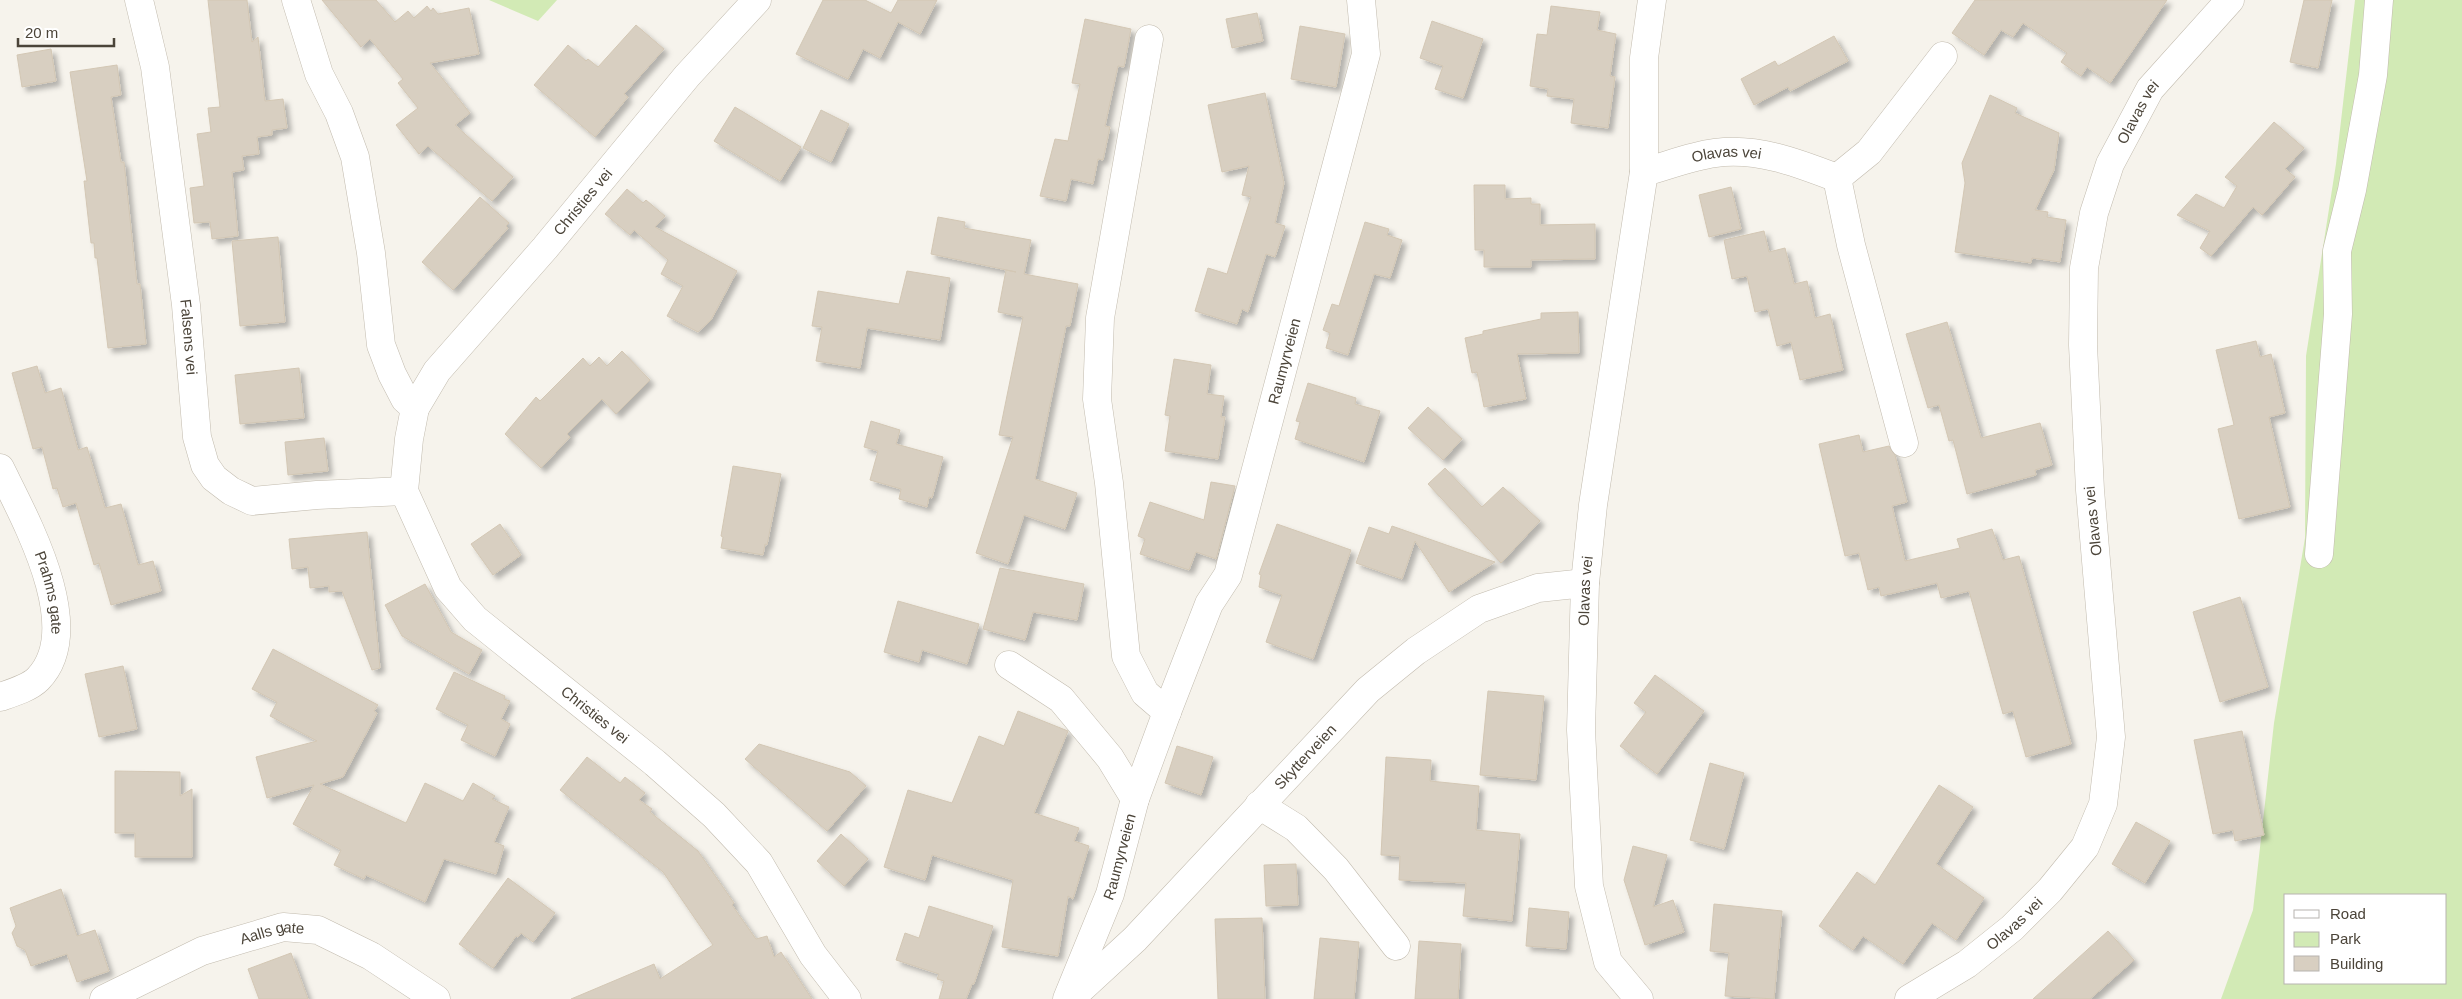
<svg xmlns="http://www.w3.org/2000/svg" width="2462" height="999" viewBox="0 0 2462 999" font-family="Helvetica,sans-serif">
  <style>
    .green { fill: #d2eab5; fill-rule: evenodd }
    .building { fill: #d8cfc1; stroke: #d3c7b4; filter: url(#shadow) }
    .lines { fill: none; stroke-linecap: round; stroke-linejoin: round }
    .minor-casing { stroke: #c2bbae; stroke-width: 29 }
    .minor { stroke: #fff; stroke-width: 28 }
    .labels { text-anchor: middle; stroke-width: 4; stroke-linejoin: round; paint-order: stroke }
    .street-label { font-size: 15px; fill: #4b4439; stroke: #fff }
  </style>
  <defs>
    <filter id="shadow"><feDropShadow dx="4.5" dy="4.5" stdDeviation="2.5" flood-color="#0004"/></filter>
  </defs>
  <rect width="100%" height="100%" fill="#f6f3ec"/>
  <g class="green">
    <polygon points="489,0 557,0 538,21"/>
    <path d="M 2355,0 L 2462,0 L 2462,999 L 2221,999 L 2253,910 L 2274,723 L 2305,538 L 2306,356 L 2336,164 ZM 2286,895 L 2446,895 L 2446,983 L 2286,983 Z"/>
  </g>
  <g class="building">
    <polygon points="208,0 247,0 252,42 258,37 265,101 283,99 287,128 272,130 272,135 257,137 259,154 242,156 244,170 232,172 238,236 212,239 210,222 194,223 190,188 204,186 197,134 211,132 208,108 220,107"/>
    <polygon points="322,0 376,0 395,22 408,11 414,18 427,6 431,11 433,8 438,14 469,8 479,54 430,63 470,113 455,125 513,177 492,201 428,146 419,154 396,125 418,108 398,83 403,79 370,39 361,47"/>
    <polygon points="823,0 865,0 891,13 898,0 937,0 920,34 898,22 880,58 863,49 848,79 796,54"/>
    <polygon points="1975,0 2167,0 2110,83 2087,67 2081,76 2061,62 2067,53 2023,23 2013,37 2001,30 1984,55 1952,33"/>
    <polygon points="2304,0 2332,0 2318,68 2290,62"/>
    <polygon points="1551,6 1600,12 1597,30 1616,34 1610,76 1615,77 1608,128 1571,123 1574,99 1547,96 1548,89 1530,86 1537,34 1547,35"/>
    <polygon points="1257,13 1263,41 1232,48 1226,19"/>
    <polygon points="1085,19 1131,29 1124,67 1118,66 1105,126 1110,127 1103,160 1098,159 1093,184 1071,179 1066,201 1040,196 1055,139 1068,141 1080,84 1072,83"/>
    <polygon points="1432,21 1483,39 1463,98 1435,89 1443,66 1420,58"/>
    <polygon points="636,25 664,49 624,94 628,97 595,137 534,85 568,45 586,61 588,59 598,67"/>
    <polygon points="1300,26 1345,34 1336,87 1291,79"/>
    <polygon points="1834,36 1848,61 1790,91 1788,87 1754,105 1741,79 1775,61 1778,66"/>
    <polygon points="51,49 56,81 22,87 17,55"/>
    <polygon points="117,65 121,95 111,97 121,162 124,162 137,284 140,284 146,344 108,348 97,258 95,258 94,243 91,243 84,181 87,181 70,72"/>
    <polygon points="1265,93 1284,183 1275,223 1285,226 1275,257 1266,254 1248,312 1242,309 1237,324 1195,311 1208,268 1227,274 1251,197 1242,195 1249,166 1222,172 1208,105"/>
    <polygon points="1990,95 2017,108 2015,113 2059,133 2054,170 2035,210 2048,212 2047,217 2066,220 2060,262 2032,258 2031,263 1955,252 1965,183 1962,163"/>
    <polygon points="735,107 801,147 780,181 714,141"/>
    <polygon points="821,110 849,124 831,162 803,148"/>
    <polygon points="2274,122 2304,148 2285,169 2295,177 2262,215 2253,207 2211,256 2200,248 2210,231 2177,215 2196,194 2224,208 2237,186 2225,177"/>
    <polygon points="1474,185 1505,185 1505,199 1531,198 1531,204 1540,204 1540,225 1595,224 1595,259 1531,260 1531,267 1484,267 1484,250 1475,250"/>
    <polygon points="1731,187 1741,229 1709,237 1699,195"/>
    <polygon points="627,189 643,203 646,200 665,216 655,227 737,271 711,320 698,332 667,316 683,286 661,274 668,260 634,230 630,235 605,214"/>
    <polygon points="480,197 509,223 506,226 508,228 453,290 422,262"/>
    <polygon points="938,217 965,222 964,228 1031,240 1024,274 1078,284 1070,326 1066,326 1035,479 1077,493 1065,529 1024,515 1008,564 976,553 1013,437 999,435 1023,317 998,312 1006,270 1016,272 931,254"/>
    <polygon points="1365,222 1389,229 1387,235 1402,240 1390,278 1374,274 1348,355 1326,348 1330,333 1323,330 1332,304 1339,306"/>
    <polygon points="1764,231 1769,252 1785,248 1794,284 1807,281 1815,318 1830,314 1843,370 1800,380 1791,342 1777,346 1768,309 1755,312 1747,276 1732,279 1724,240"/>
    <polygon points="278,237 285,322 240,326 232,241"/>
    <polygon points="907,271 950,278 940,340 867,328 860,368 816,361 822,327 812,326 818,291 899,304"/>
    <polygon points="1578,312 1579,353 1517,354 1526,399 1484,407 1477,372 1472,373 1465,338 1483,334 1483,331 1541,319 1541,313"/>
    <polygon points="1947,322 1981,438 2040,423 2052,465 2035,470 2036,475 1967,494 1953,440 1949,441 1939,405 1928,408 1906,334"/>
    <polygon points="2256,341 2260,357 2271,354 2285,413 2269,417 2290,507 2239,519 2218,429 2234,425 2216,350"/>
    <polygon points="622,351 650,380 616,414 602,399 567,434 570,437 541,468 505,434 536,397 540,401 583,358 590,366 599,357 607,366"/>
    <polygon points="1174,359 1211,365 1207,394 1224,396 1221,417 1225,417 1218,459 1165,451 1170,416 1165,415"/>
    <polygon points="37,366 45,393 61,388 78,450 87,447 105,508 121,504 138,565 153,561 161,591 111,605 99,563 94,565 76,503 63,507 57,488 53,489 42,447 33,449 12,373"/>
    <polygon points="299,368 304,418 240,424 235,375"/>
    <polygon points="1308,383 1356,398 1355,404 1380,411 1364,462 1295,439 1300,422 1296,421"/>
    <polygon points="1428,407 1462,439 1443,460 1408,428"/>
    <polygon points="871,421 900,430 896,444 943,457 932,498 929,497 927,507 899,499 901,489 870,480 878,451 864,447"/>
    <polygon points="1859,435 1863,452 1889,446 1895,455 1907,502 1892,506 1905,561 1960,548 1957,539 1992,529 2003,560 2019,556 2071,744 2026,757 2013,711 2003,714 1969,591 1941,598 1937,583 1881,596 1879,587 1868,590 1859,553 1845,556 1819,444"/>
    <polygon points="324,438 328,471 288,475 285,442"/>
    <polygon points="733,466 781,474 767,545 765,544 763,555 721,548 723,537 721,536"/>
    <polygon points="1445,468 1482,507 1503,487 1540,521 1501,563 1428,484"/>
    <polygon points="1211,482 1235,486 1216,559 1196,552 1189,570 1140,554 1145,539 1138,536 1150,502 1204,520"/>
    <polygon points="500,524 521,555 493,575 471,544"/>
    <polygon points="1277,524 1351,550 1313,659 1266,642 1282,595 1259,587 1261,575 1259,574"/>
    <polygon points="1392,526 1409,532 1495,562 1449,592 1415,541 1402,579 1356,563 1369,527 1389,534"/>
    <polygon points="367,532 380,668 372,670 342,591 329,592 329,586 310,588 308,567 292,569 289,539"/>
    <polygon points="1000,568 1084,584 1077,620 1033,612 1025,640 983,629"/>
    <polygon points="425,584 451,632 482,650 469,674 402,636 385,605"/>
    <polygon points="2240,597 2268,687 2220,702 2193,612"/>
    <polygon points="898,601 979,624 967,664 922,650 919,662 884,652"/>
    <polygon points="273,649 378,705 374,711 377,713 343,777 320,784 406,823 425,783 463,801 473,783 495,796 492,799 509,807 494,842 504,846 496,874 444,859 425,902 366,875 364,879 334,865 341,850 293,824 314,785 267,798 256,757 317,741 270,716 277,702 252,689"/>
    <polygon points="123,666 137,729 99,737 85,674"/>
    <polygon points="454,672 505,696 504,699 510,701 501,719 510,724 495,756 461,740 468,725 436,709"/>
    <polygon points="1655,675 1704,711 1657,774 1620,746 1646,712 1634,703"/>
    <polygon points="1488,691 1544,696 1536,780 1480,775"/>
    <polygon points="1018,711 1068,731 1034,813 1079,828 1074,841 1089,846 1073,899 1068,896 1058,956 1002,947 1013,880 932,855 925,880 884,867 908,790 952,803 979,736 1004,746"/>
    <polygon points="2242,731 2264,835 2235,841 2233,830 2213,834 2194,740"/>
    <polygon points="759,744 850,772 866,786 827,831 745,759"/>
    <polygon points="1177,746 1213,757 1201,795 1165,783"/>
    <polygon points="587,757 620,783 625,777 645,793 639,800 652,809 650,812 698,851 734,903 732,905 756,939 767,936 774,957 781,952 812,999 571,999 654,964 660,979 713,945 663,872 560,790"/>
    <polygon points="1386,757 1431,760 1430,781 1479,786 1476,830 1520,834 1512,921 1463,916 1466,883 1399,880 1400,856 1381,855"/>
    <polygon points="1710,763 1744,773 1724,849 1690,840"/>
    <polygon points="115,771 180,772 180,796 192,789 192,857 135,857 135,833 115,833"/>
    <polygon points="1939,785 1973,807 1936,864 1984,898 1956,940 1932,923 1903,964 1863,936 1853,950 1819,926 1857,872 1875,885"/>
    <polygon points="2136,822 2170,841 2145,883 2112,864"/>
    <polygon points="841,834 868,859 844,886 817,861"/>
    <polygon points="1633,846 1667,855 1653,907 1673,900 1684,932 1645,945 1624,880"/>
    <polygon points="1296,864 1298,905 1266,906 1264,865"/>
    <polygon points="508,878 555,913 533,942 521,933 518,937 516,936 493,968 459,944"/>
    <polygon points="61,889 77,936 95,930 109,971 77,982 67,954 31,966 25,950 17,946 12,933 16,926 10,908"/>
    <polygon points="1714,904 1782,911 1774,999 1725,996 1729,953 1710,951"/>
    <polygon points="929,906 993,926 974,984 972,984 966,999 939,999 944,981 937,979 939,974 896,960 905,933 919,938"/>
    <polygon points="1529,908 1569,912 1566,949 1526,946"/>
    <polygon points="1262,918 1265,999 1218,999 1215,919"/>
    <polygon points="2108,931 2134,960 2090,999 2033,999"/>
    <polygon points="1320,938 1359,942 1354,999 1314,999"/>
    <polygon points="1419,941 1461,944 1458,999 1415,999"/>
    <polygon points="291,953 308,999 259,999 248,969"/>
  </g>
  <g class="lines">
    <g class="minor-casing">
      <g id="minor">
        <path id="s1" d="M 139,0 L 155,67 L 186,305 L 197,437 L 205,465 L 214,478 L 231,491 L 252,501 L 317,495 L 404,491"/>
        <polyline points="296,0 319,74 339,113 355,157 371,253 381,345 392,374 405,399 415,408"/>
        <path id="s2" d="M 757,0 L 687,76 L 545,248 L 437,371 L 415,408 L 409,439 L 404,491 L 448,588 L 475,619 L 655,763 L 714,815 L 759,863 L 813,955 L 847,999"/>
        <polyline points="1149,39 1100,318 1097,399 1109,483 1126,656 1145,693 1167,712"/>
        <path id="s3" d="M 1644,172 C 1667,166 1691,156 1715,153 C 1757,147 1798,163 1837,178 L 1851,245 L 1904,443"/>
        <polyline points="1837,178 1869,152 1943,56"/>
        <path id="s4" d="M 0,468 C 25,519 87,629 38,679 C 29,688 12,693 0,697"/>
        <polyline points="2319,554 2338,314 2337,251 2352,190 2373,75 2379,0"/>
        <polyline points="1009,665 1061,699 1110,758 1135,799"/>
        <polyline points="1259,805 1296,828 1336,869 1396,946"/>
        <path id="s5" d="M 1072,997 L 1135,939 L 1368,690 L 1416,651 L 1479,609 L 1538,588 L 1585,583"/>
        <path id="s6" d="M 104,999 L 202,951 L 283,927 L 318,930 L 371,956 L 436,999"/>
        <path id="s7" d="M 1067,999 L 1110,894 L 1135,799 L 1167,712 L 1209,604 L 1228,575 L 1366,54 L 1361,0"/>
        <path id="s8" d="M 1639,999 L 1608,962 L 1589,886 L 1581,730 L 1585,583 L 1593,505 L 1644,172 L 1644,58 L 1652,0"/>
        <path id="s9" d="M 1909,999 L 1967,964 L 2012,928 L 2050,890 L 2085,847 L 2103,804 L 2111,737 L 2090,490 L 2083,345 L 2084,268 L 2094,213 L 2110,164 L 2150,89 L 2230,0"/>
      </g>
    </g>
    <use href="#minor" class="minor"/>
  </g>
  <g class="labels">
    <g class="street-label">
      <text dy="5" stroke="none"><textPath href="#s9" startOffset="985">Olavas vei</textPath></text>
      <text dy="5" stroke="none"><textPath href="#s3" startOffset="85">Olavas vei</textPath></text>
      <text transform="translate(583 202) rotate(-50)" y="5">Christies vei</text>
      <text dy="5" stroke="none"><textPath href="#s1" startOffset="341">Falsens vei</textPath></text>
      <text dy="5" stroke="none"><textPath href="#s7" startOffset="676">Raumyrveien</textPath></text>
      <text transform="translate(2093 521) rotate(-96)" y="5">Olavas vei</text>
      <text dy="5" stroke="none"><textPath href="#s8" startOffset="422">Olavas vei</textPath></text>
      <text dy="5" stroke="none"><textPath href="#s4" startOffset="135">Prahms gate</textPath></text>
      <text dy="5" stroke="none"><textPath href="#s2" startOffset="918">Christies vei</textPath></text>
      <text dy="5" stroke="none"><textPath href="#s5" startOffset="335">Skytterveien</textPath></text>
      <text dy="5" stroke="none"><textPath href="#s7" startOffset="152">Raumyrveien</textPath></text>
      <text dy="5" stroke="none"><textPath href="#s9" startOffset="130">Olavas vei</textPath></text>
      <text dy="5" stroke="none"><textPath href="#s6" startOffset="182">Aalls gate</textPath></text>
    </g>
  </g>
  <rect x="2284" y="894" width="162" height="90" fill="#ffffff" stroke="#b7b4b0"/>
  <rect x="2294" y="910" width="25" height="8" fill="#ffffff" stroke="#b7b4b0"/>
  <text x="2330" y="919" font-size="15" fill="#4b4439">Road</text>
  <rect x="2294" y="932" width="25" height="15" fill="#d2eab5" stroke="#b7b4b0"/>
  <text x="2330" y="944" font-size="15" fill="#4b4439">Park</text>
  <rect x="2294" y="956" width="25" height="15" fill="#d8cfc1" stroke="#b7b4b0"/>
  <text x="2330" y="969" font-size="15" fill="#4b4439">Building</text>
  <path d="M18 38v8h96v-8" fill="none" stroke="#4b4439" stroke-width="2.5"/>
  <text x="25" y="38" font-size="15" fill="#4b4439" stroke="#ffffff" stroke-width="4" paint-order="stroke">20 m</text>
</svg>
